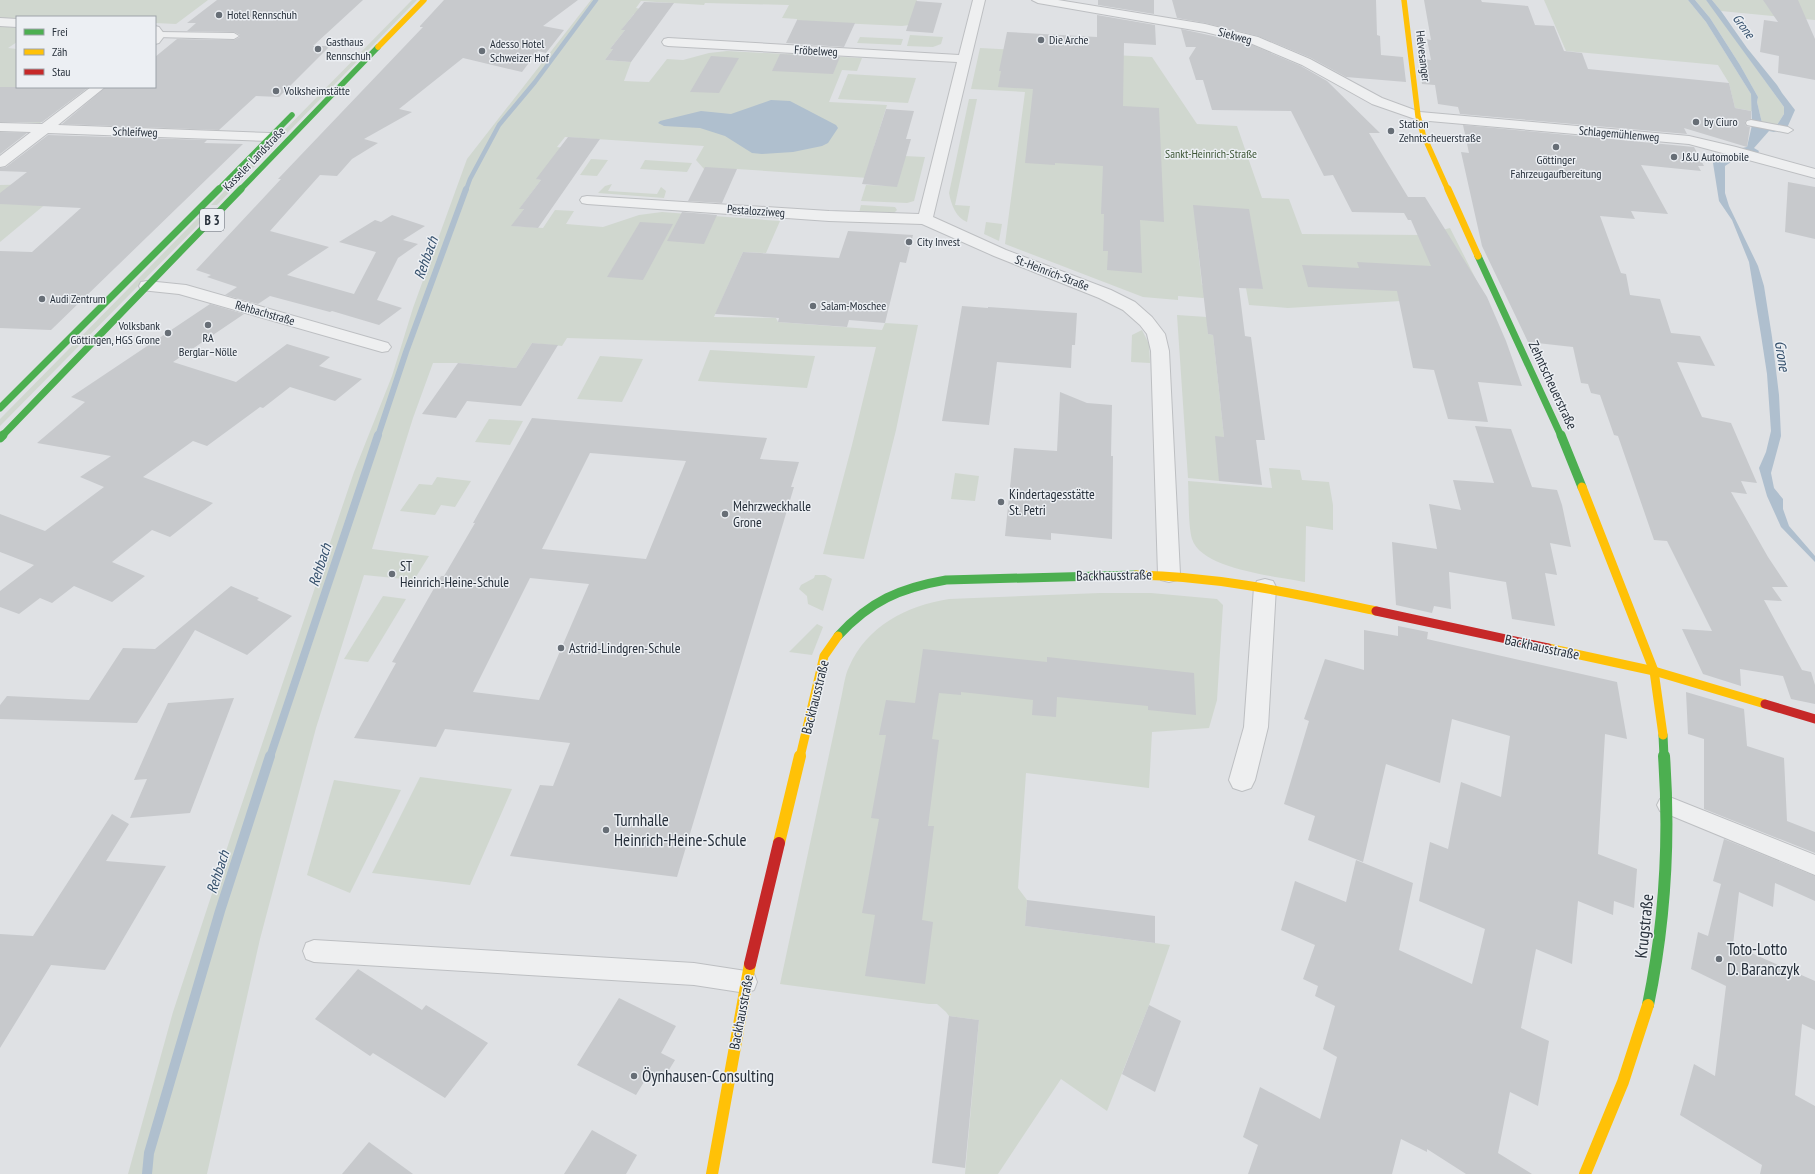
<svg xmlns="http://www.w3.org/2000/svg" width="1815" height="1174" viewBox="0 0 1815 1174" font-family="'PT Sans Narrow',sans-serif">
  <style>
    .green { fill: #d0d7cf }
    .water { fill: #afbfce }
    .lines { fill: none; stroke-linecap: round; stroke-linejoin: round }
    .stream-far3 { stroke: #afbfce; stroke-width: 4.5 }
    .stream-far2 { stroke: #afbfce; stroke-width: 6 }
    .stream-far1 { stroke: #afbfce; stroke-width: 8 }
    .stream { stroke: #afbfce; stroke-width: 10 }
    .building { fill: #c7c9cc; fill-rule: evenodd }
    .lane-casing { stroke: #bdbfc2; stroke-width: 2 }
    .street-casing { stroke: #bdbfc2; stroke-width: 2 }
    .lane { fill: #eeeff0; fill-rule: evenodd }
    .street { fill: #eeeff0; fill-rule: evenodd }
    .fast-far3 { stroke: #4caf50; stroke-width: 5.5 }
    .fast-far2 { stroke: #4caf50; stroke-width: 7 }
    .fast-far1 { stroke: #4caf50; stroke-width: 9 }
    .fast { stroke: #4caf50; stroke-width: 12 }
    .slow-far3 { stroke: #ffc107; stroke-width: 5.5 }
    .slow-far2 { stroke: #ffc107; stroke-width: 7 }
    .slow-far1 { stroke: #ffc107; stroke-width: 9 }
    .slow { stroke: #ffc107; stroke-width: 12 }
    .jam-far1 { stroke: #c62828; stroke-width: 9 }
    .jam { stroke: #c62828; stroke-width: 12 }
    .poi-dot { fill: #676e76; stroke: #eceff3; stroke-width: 1.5 }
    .labels { text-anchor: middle; stroke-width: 3; stroke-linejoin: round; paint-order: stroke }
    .far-poi-label { font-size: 12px; fill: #27303b; stroke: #eceff3; text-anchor: start }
    .far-street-label { font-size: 12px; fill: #27303b; stroke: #eceff3 }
    .far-park-label { font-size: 12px; fill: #3d5636; stroke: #eceff3 }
    .far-water-label { font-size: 13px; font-style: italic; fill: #35506c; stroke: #eceff3 }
    .shield { fill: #eceff3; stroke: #626972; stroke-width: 1 }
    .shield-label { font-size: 13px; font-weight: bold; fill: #27303b }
    .street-label { font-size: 14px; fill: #27303b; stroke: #eceff3 }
    .poi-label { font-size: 14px; fill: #27303b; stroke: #eceff3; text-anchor: start }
    .water-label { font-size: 15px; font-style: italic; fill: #35506c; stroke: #eceff3 }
    .near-poi-label { font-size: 17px; fill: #27303b; stroke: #eceff3; text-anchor: start }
    .near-street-label { font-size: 17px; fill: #27303b; stroke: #eceff3 }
  </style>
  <rect width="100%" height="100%" fill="#dfe1e4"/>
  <g class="green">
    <polygon points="0,0 208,0 176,24 155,23 155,17 0,18"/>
    <polygon points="412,0 417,0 217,205 211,205"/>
    <polygon points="591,0 917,0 910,25 902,26 797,21 797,19 782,18 789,5 705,3 704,5 641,1 636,8 641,9 637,14 634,14 622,29 625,30 610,49 613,49 605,60 631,62 624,81 649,82 667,59 683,60 709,53 727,51 862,58 857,71 842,70 829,102 887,105 874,147 868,178 737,169 704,169 696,160 704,146 565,137 557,147 563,148 537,179 541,180 520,208 524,209 512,226 543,228 555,210 574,211 566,224 603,227 639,215 662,212 780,221 766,253 743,252 714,317 776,318 778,322 882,330 885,323 918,325 896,430 864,559 823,554 852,445 876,347 567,338 562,346 532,343 516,368 459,363 433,363 413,418 372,549 429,556 414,580 364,575 316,728 260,939 207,1174 128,1174 173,1012 231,836 354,472 392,376 413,308 467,159"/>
    <polygon points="1544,0 1688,0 1706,22 1751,94 1752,111 1735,108 1729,83 1718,65 1566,51"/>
    <polygon points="1695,0 1706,0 1714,10 1784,107 1784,114 1777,125 1762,123 1757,102 1758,97 1740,65 1710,18"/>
    <polygon points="1712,0 1815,0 1815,20 1721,11"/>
    <polygon points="0,27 17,27 17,42 8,48 17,49 17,87 88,87 40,123 0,121"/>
    <polygon points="910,35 943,37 941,44 933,47 907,46"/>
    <polygon points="860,37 903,39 901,45 857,43"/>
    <polygon points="980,48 1152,57 1197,124 1237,126 1262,198 1289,199 1302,234 1423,235 1450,228 1489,305 1401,301 1288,308 1249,305 1246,288 1263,289 1197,240 1202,285 1221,290 1203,298 1178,296 1178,300 1143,297 1005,244 1025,92 971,89"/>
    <polygon points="848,74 916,78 908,103 838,99"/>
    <path d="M 969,99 L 977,99 L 955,205 L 970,206 L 967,222 C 956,218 951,204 949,193 Z"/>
    <polygon points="904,156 925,157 914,201 907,203 861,201 866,185 897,186"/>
    <polygon points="591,159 608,160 597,176 580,175"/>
    <polygon points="645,160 692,163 687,172 640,169"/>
    <polygon points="51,184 54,197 0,242 0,185"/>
    <polygon points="612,184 608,191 657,194 661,187 666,191 664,198 598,193 605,186"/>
    <polygon points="861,205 895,207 897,210 893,214 859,213"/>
    <polygon points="198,218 205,218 0,426 0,419"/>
    <polygon points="986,222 1002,224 999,241 984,234"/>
    <polygon points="1177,315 1207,317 1208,334 1213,335 1224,437 1219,481 1188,478"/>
    <polygon points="1142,330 1149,344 1150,363 1131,362 1132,335"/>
    <polygon points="710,350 815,356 807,388 698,381"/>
    <polygon points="600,356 643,359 622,402 577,399"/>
    <polygon points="489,419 523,421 510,445 475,442"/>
    <path d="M 1269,468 L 1300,470 L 1302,480 L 1329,482 L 1333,505 L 1333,530 L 1306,526 L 1305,582 C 1277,576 1202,570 1192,539 C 1188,525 1189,497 1188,481 L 1272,488 Z"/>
    <polygon points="955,473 979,476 975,501 951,499"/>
    <polygon points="437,477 471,481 455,507 441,505 435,515 400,511 419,484 432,485"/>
    <polygon points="815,575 825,575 832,579 823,611 808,604 807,596 799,589 801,585 814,578"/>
    <path d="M 1100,593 L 1151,593 L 1217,599 L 1223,605 L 1217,700 L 1209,728 L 1152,732 L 1149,788 L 1026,773 L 1018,888 L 1027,900 L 1025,926 L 1170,945 L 1149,1005 L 1107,1111 L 1061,1079 L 998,1174 L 965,1174 L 979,1020 L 949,1016 L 946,1012 L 937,1004 L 929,1004 L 780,984 L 842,694 C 844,685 845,675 849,667 C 867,626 906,606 949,599 Z"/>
    <polygon points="383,596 406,599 368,662 344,659"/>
    <polygon points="817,624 823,627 812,655 789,652"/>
    <polygon points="420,777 512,789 470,885 372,873"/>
    <polygon points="334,780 401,790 350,893 307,875"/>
  </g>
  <g class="water">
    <polygon points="1688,0 1695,0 1710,18 1740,65 1758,97 1757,102 1762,123 1777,125 1784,114 1784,107 1706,0 1712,0 1721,11 1747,48 1777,85 1782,93 1795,110 1787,128 1774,132 1769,131 1754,148 1759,151 1758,153 1742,148 1747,147 1752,125 1751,94 1706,22"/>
    <polygon points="771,100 790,101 836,125 838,128 828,143 822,146 793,152 762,154 752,153 725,136 700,128 664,126 658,123 660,121 701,111 731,114"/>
    <polygon points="1721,154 1737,158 1725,166 1725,193 1729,206 1758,266 1764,286 1772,337 1779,395 1781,436 1771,473 1774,488 1783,499 1783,509 1789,526 1815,556 1815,562 1781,527 1767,496 1759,468 1766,452 1771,431 1767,374 1761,335 1749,262 1732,220 1719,201 1713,163"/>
  </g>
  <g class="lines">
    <polyline class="stream-far3" points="466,190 470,179 499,125 535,82 596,0"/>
    <polyline class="stream-far2" points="378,436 406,352 466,189"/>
    <polyline class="stream-far1" points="270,757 378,435"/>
    <polyline class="stream" points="147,1174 149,1153 220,911 270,756"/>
  </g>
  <g class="building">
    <polygon points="217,0 363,0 313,46 330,46 279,97 256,96 219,130 62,124 106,87 155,87 155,57 177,39 234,40 240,37 240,35 234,32 187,31 196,23 187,23"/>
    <polygon points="444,0 578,0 543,26 564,30 546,53 538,51 522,72 463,58 399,109 412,112 364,139 378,143 352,159 337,176 320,175 270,231 329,247 287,275 354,294 376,252 339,242 375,220 381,222 392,215 425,226 403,240 418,244 398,258 377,300 402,308 379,325 332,311 330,312 270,296 258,304 225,295 237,287 207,277 211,275 196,270 281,179 278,179 423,27 420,27 420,26"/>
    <polygon points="1098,0 1154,0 1154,14 1098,5"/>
    <polygon points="1172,0 1376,0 1377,35 1380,36 1381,55 1403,57 1406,82 1346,77 1311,58 1258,36 1205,23 1177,18"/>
    <polygon points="1424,0 1481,0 1482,2 1528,6 1535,25 1554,26 1564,51 1582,53 1588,69 1729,83 1735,108 1751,111 1751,119 1747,120 1745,122 1746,126 1750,127 1747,147 1684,128 1687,134 1460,114 1458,107 1438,104 1435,85 1422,84 1419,58 1431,60 1427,39 1431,40"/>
    <polygon points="1763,0 1798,0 1815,39 1815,80 1778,73 1779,56 1760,52 1764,20 1778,22"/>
    <polygon points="916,1 942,3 933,33 906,31"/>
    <polygon points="644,2 674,3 631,62 605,60 613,49 610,49 625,30 621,30"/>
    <polygon points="1097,15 1155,25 1156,45 1124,43 1123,106 1159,108 1164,222 1140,220 1142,273 1107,270 1108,251 1103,251 1104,214 1101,214 1103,166 1055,163 1055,165 1025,163 1033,89 998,87 1001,71 999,71 1007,32 1097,37"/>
    <polygon points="797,20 855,23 844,47 786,43"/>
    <polygon points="1181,29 1250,44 1301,66 1327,81 1380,133 1369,133 1408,197 1425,197 1487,297 1506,341 1522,386 1478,382 1488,422 1448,419 1434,370 1413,368 1397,291 1308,287 1302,265 1359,268 1357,262 1431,266 1411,220 1408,220 1404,213 1352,212 1333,175 1324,176 1291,111 1212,110 1203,80 1196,80 1189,58 1196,47 1186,47"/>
    <polygon points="780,54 840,57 833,74 772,71"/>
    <polygon points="711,56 739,58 719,93 690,92"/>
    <polygon points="0,87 89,87 42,122 0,122"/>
    <polygon points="886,109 914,111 906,139 911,139 897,187 862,184"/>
    <polygon points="1463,125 1694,147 1704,166 1698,166 1701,171 1641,165 1668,214 1631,211 1635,219 1600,216 1621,273 1626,274 1630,295 1660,299 1671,333 1700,336 1715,366 1677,362 1702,417 1731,423 1757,483 1741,481 1747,494 1731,492 1768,557 1788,587 1772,587 1782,601 1764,600 1802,670 1811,672 1815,685 1815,704 1791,699 1783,676 1740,669 1741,686 1703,674 1682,629 1712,631 1667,541 1654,540 1618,436 1614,435 1600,395 1591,393 1588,384 1581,383 1573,347 1528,342 1482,246 1461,152 1469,153"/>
    <polygon points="0,132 27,133 0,154"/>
    <polygon points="48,135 207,140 204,143 243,144 51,330 0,328 0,251 32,252 81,208 0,204 0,193 27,172 0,171 0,168 6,167"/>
    <polygon points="568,137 600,139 538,228 511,226 524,209 519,209 541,180 536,179"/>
    <polygon points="705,167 737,169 722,203 688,201"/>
    <polygon points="1788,182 1815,187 1815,239 1785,232"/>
    <polygon points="1193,205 1249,209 1263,289 1239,288 1245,336 1251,337 1265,440 1256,440 1262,485 1219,481 1215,436 1224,437 1213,335 1208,334"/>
    <polygon points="682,212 717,215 704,244 667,241"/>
    <polygon points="640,222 673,224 643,280 607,277"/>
    <polygon points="848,231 913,235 906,263 900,262 885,323 849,320 847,327 778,322 779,318 715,314 743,252 839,258"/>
    <polygon points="210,304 244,314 173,362 236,382 287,344 330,357 319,366 362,379 335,401 290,387 263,408 260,407 207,446 193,441 143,477 213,503 170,537 152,530 112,562 145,576 112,602 74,586 52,603 40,598 19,614 0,607 0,591 34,565 0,552 0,514 45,531 104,487 80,477 111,456 37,443 85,402 71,397"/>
    <polygon points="962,306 988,308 988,307 1077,313 1075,345 1072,345 1071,368 997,362 989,425 942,421"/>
    <polygon points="532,343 558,345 521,406 467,401 456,418 422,414 458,363 516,368"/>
    <polygon points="1060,392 1087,403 1112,405 1111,456 1113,456 1112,539 1051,533 1051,540 1005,536 1014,448 1057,451"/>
    <path d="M 532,418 L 767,438 L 760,459 L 799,462 L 791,487 L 794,487 L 677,877 L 510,856 L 540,785 L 553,786 L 570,743 L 445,729 L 436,747 L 354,738 L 396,663 L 392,662 L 441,576 L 444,576 L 475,523 L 473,523 ZM 590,453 L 686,461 L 646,559 L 542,549 ZM 530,578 L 589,584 L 539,700 L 473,692 Z"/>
    <polygon points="1475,426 1511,429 1532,487 1557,490 1562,505 1571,547 1550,543 1557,575 1545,573 1555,626 1512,619 1506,582 1449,572 1451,609 1434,606 1432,613 1396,605 1392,542 1437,549 1429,504 1461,510 1453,480 1494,483"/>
    <polygon points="231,586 259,598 257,600 292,616 247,655 195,630 137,723 0,719 0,705 7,696 89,700 123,648 155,649"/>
    <polygon points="1398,626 1428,632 1427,639 1617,682 1627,739 1605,734 1598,854 1637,869 1634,908 1614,901 1613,915 1578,901 1572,964 1536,949 1521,1028 1549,1041 1538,1106 1510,1092 1498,1153 1532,1174 1466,1174 1427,1149 1427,1152 1401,1139 1392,1174 1248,1174 1258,1145 1243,1137 1260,1087 1320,1119 1337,1057 1323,1049 1335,1006 1315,996 1318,986 1303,979 1315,945 1281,930 1295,881 1346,902 1356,860 1413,883 1399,950 1472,984 1485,929 1419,901 1430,842 1448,849 1461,782 1501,797 1510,736 1452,719 1440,783 1386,764 1363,862 1308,840 1315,816 1284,804 1309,721 1304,719 1325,659 1364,670 1364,630 1398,636"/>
    <polygon points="923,649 1047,662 1047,657 1194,673 1196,715 1148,710 1148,706 1057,697 1056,717 1032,715 1033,700 961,692 961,695 939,693 932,739 939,740 928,826 934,826 922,920 933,922 925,984 865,976 875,915 862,913 879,819 871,818 886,735 879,735 886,700 915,703"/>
    <polygon points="1686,692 1744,709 1747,746 1784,758 1787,821 1815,832 1815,853 1704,809 1704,739 1688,734"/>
    <polygon points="234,698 190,813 130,818 147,779 134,780 168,703"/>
    <polygon points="112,814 129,824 106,861 166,866 105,970 51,965 0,1048 0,934 33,936"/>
    <polygon points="1724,839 1815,876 1815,901 1775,883 1773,907 1739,892 1733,945 1815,981 1815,1030 1802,1024 1795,1095 1815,1106 1815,1174 1760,1174 1762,1165 1680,1115 1694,1064 1715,1076 1726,986 1691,969 1698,932 1708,936 1721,884 1713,881"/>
    <polygon points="1027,900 1155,916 1155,943 1025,926"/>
    <polygon points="358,969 422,1010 426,1005 488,1043 445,1098 373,1053 370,1056 315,1019"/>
    <polygon points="619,998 676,1026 661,1053 675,1060 664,1078 650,1072 636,1095 577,1065"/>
    <polygon points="1149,1005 1181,1021 1155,1092 1122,1074"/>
    <polygon points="949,1016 979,1020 965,1168 932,1163"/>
    <polygon points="592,1130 637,1155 626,1174 564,1174"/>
    <polygon points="369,1142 413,1174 342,1174"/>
  </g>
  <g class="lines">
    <g class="lane-casing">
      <g id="lane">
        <polygon points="159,32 234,33 239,36 234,39 156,37 155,34"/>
        <polygon points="1751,120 1788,127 1793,130 1788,133 1747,125 1746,123 1747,121"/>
        <polygon points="1667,796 1815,855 1815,875 1660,811 1657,805 1660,799"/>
        <polygon points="314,940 694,963 746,971 754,974 757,982 754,990 746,993 694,985 314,962 306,959 303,951 306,943"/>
      </g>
    </g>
    <g class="street-casing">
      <g id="street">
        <polygon points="973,0 985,0 933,217 1006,250 1111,290 1135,302 1152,317 1162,330 1165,334 1169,351 1180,574 1177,580 1169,582 1161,580 1158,574 1151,351 1147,334 1140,325 1123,310 1099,298 994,256 922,224 829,221 587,204 582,203 580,200 582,197 587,196 829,211 919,214 957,62 668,46 664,45 662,42 664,39 668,38 959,55"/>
        <polygon points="1032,0 1058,0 1205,24 1258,37 1310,59 1382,98 1420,112 1689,136 1736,147 1815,169 1815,178 1689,144 1418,120 1372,104 1302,65 1250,43 1205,32 1038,3"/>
        <polygon points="0,18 17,19 17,27 0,26"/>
        <polygon points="155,26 159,27 165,35 159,43 155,44"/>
        <polygon points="91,87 105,87 58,125 270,133 275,134 277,137 275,140 270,141 48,133 5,166 0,167 0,156 31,132 0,131 0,123 42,124"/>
        <polygon points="147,281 186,285 388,343 391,347 388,351 382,352 179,294 141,290 139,286 141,282"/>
        <polygon points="1265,579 1273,581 1276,587 1268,727 1255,780 1251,788 1242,791 1233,788 1229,780 1244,727 1254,587 1257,581"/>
      </g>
    </g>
    <use href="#lane" class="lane"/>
    <use href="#street" class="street"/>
    <g class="fast-far3">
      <polyline points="218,190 292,115"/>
      <polyline points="240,190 378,47"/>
    </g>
    <g class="fast-far2">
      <polyline points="1478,256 1561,436"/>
      <polyline points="0,408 219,189"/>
      <polyline points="2,436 241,189"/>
    </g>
    <g class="fast-far1">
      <polyline points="1561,435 1582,487"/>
      <polyline points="0,438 3,435"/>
      <path d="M 838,636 C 870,601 900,588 946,580 L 1136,575"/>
      <polyline points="1663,735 1664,757"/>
    </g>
    <path class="fast" d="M 1648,1005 C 1665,923 1670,840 1664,756"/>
    <g class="slow-far3">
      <polyline points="1404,0 1418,116 1423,134 1448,190"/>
      <polyline points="378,47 424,0"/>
    </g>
    <polyline class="slow-far2" points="1448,189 1478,256"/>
    <g class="slow-far1">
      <polyline points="1582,487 1654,671 1663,735"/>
      <path d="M 1136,575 C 1218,576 1296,594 1376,611"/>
      <polyline points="1548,648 1654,671 1765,704"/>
      <polyline points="800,757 824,656 838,636"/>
    </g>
    <g class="slow">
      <polyline points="779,843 800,756"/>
      <polyline points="712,1174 750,964"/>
      <polyline points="1585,1174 1623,1082 1648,1005"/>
    </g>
    <g class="jam-far1">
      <polyline points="1376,611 1548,648"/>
      <polyline points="1765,704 1815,719"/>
    </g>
    <polyline class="jam" points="750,964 779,843"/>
  </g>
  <g class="poi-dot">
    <circle cx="219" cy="15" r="4"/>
    <circle cx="1041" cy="40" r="4"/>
    <circle cx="318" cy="49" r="4"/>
    <circle cx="482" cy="51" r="4"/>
    <circle cx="276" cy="91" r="4"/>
    <circle cx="1696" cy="122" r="4"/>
    <circle cx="1391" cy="131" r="4"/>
    <circle cx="1556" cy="147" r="4"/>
    <circle cx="1674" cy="157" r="4"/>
    <circle cx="909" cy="242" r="4"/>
    <circle cx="42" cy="299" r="4"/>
    <circle cx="813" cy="306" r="4"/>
    <circle cx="208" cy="325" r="4"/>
    <circle cx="168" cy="333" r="4"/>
    <circle cx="1001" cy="502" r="4"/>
    <circle cx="725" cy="514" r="4"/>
    <circle cx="392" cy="574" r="4"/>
    <circle cx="561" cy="648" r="4"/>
    <circle cx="606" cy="830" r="4"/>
    <circle cx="1719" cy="959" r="4"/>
    <circle cx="634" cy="1076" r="4"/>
  </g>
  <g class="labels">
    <g class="far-poi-label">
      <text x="227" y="19">Hotel Rennschuh</text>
      <text x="1049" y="44">Die Arche</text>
      <text x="326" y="46">Gasthaus<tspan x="326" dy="14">Rennschuh</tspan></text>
      <text x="490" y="48">Adesso Hotel<tspan x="490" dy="14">Schweizer Hof</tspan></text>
      <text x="284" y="95">Volksheimstätte</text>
      <text x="1704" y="126">by Ciuro</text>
      <text x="1399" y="128">Station<tspan x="1399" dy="14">Zehntscheuerstraße</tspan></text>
      <text x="1682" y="161">J&amp;U Automobile</text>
      <text x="1556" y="164" text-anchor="middle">Göttinger<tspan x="1556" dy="14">Fahrzeugaufbereitung</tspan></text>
      <text x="917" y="246">City Invest</text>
      <text x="50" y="303">Audi Zentrum</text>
      <text x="821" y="310">Salam-Moschee</text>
      <text x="160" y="330" text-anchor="end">Volksbank<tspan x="160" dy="14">Göttingen, HGS Grone</tspan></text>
      <text x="208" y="342" text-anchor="middle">RA<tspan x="208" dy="14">Berglar–Nölle</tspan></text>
    </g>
    <g class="far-street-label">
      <text transform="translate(1235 36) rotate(15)" y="4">Siekweg</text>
      <text transform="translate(816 51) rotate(3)" y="4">Fröbelweg</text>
      <text transform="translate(1423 56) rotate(83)" y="4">Helvesanger</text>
      <text transform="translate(135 132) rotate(2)" y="4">Schleifweg</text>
      <text transform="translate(1619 134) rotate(5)" y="4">Schlagemühlenweg</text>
      <text transform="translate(254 159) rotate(-46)" y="4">Kasseler Landstraße</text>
      <text transform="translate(756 211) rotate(4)" y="4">Pestalozziweg</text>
      <text transform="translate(1052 273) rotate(21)" y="4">St.-Heinrich-Straße</text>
      <text transform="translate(265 313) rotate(16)" y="4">Rehbachstraße</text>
    </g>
    <g class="far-park-label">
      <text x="1211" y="158">Sankt-Heinrich-Straße</text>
    </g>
    <g class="far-water-label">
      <text transform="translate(1744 26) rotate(53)" y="5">Grone</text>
    </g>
    <rect class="shield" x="200" y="209" width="24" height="22" rx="3"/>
    <g class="shield-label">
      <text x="212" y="225">B 3</text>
    </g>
    <g class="street-label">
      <text transform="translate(1553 385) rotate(65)" y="5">Zehntscheuerstraße</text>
      <text transform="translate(1114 575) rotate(-1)" y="5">Backhausstraße</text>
      <text transform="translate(1542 647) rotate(12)" y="5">Backhausstraße</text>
      <text transform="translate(815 697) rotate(-76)" y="5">Backhausstraße</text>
      <text transform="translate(741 1012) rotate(-79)" y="5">Backhausstraße</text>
    </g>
    <g class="poi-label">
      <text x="1009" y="499">Kindertagesstätte<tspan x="1009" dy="16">St. Petri</tspan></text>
      <text x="733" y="511">Mehrzweckhalle<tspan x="733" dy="16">Grone</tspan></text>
      <text x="400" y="571">ST<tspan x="400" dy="16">Heinrich-Heine-Schule</tspan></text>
      <text x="569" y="653">Astrid-Lindgren-Schule</text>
    </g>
    <g class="water-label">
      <text transform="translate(426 258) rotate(-70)" y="5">Rehbach</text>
      <text transform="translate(1782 356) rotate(81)" y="5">Grone</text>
      <text transform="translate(320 565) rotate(-72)" y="5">Rehbach</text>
      <text transform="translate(218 872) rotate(-72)" y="5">Rehbach</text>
    </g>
    <g class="near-poi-label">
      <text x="614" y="826">Turnhalle<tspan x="614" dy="20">Heinrich-Heine-Schule</tspan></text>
      <text x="1727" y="955">Toto-Lotto<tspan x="1727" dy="20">D. Baranczyk</tspan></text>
      <text x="642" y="1082">Öynhausen-Consulting</text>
    </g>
    <g class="near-street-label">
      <text transform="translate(1644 926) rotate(-84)" y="6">Krugstraße</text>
    </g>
  </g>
  <rect x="16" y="16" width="140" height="72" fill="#eceff3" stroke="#9da3a9"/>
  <rect x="24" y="29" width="20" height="6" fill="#4caf50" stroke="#9da3a9"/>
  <text x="52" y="36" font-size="12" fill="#27303b">Frei</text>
  <rect x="24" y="49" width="20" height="6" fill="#ffc107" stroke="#9da3a9"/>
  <text x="52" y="56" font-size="12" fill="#27303b">Zäh</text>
  <rect x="24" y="69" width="20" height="6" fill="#c62828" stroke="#9da3a9"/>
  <text x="52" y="76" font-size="12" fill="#27303b">Stau</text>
</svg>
